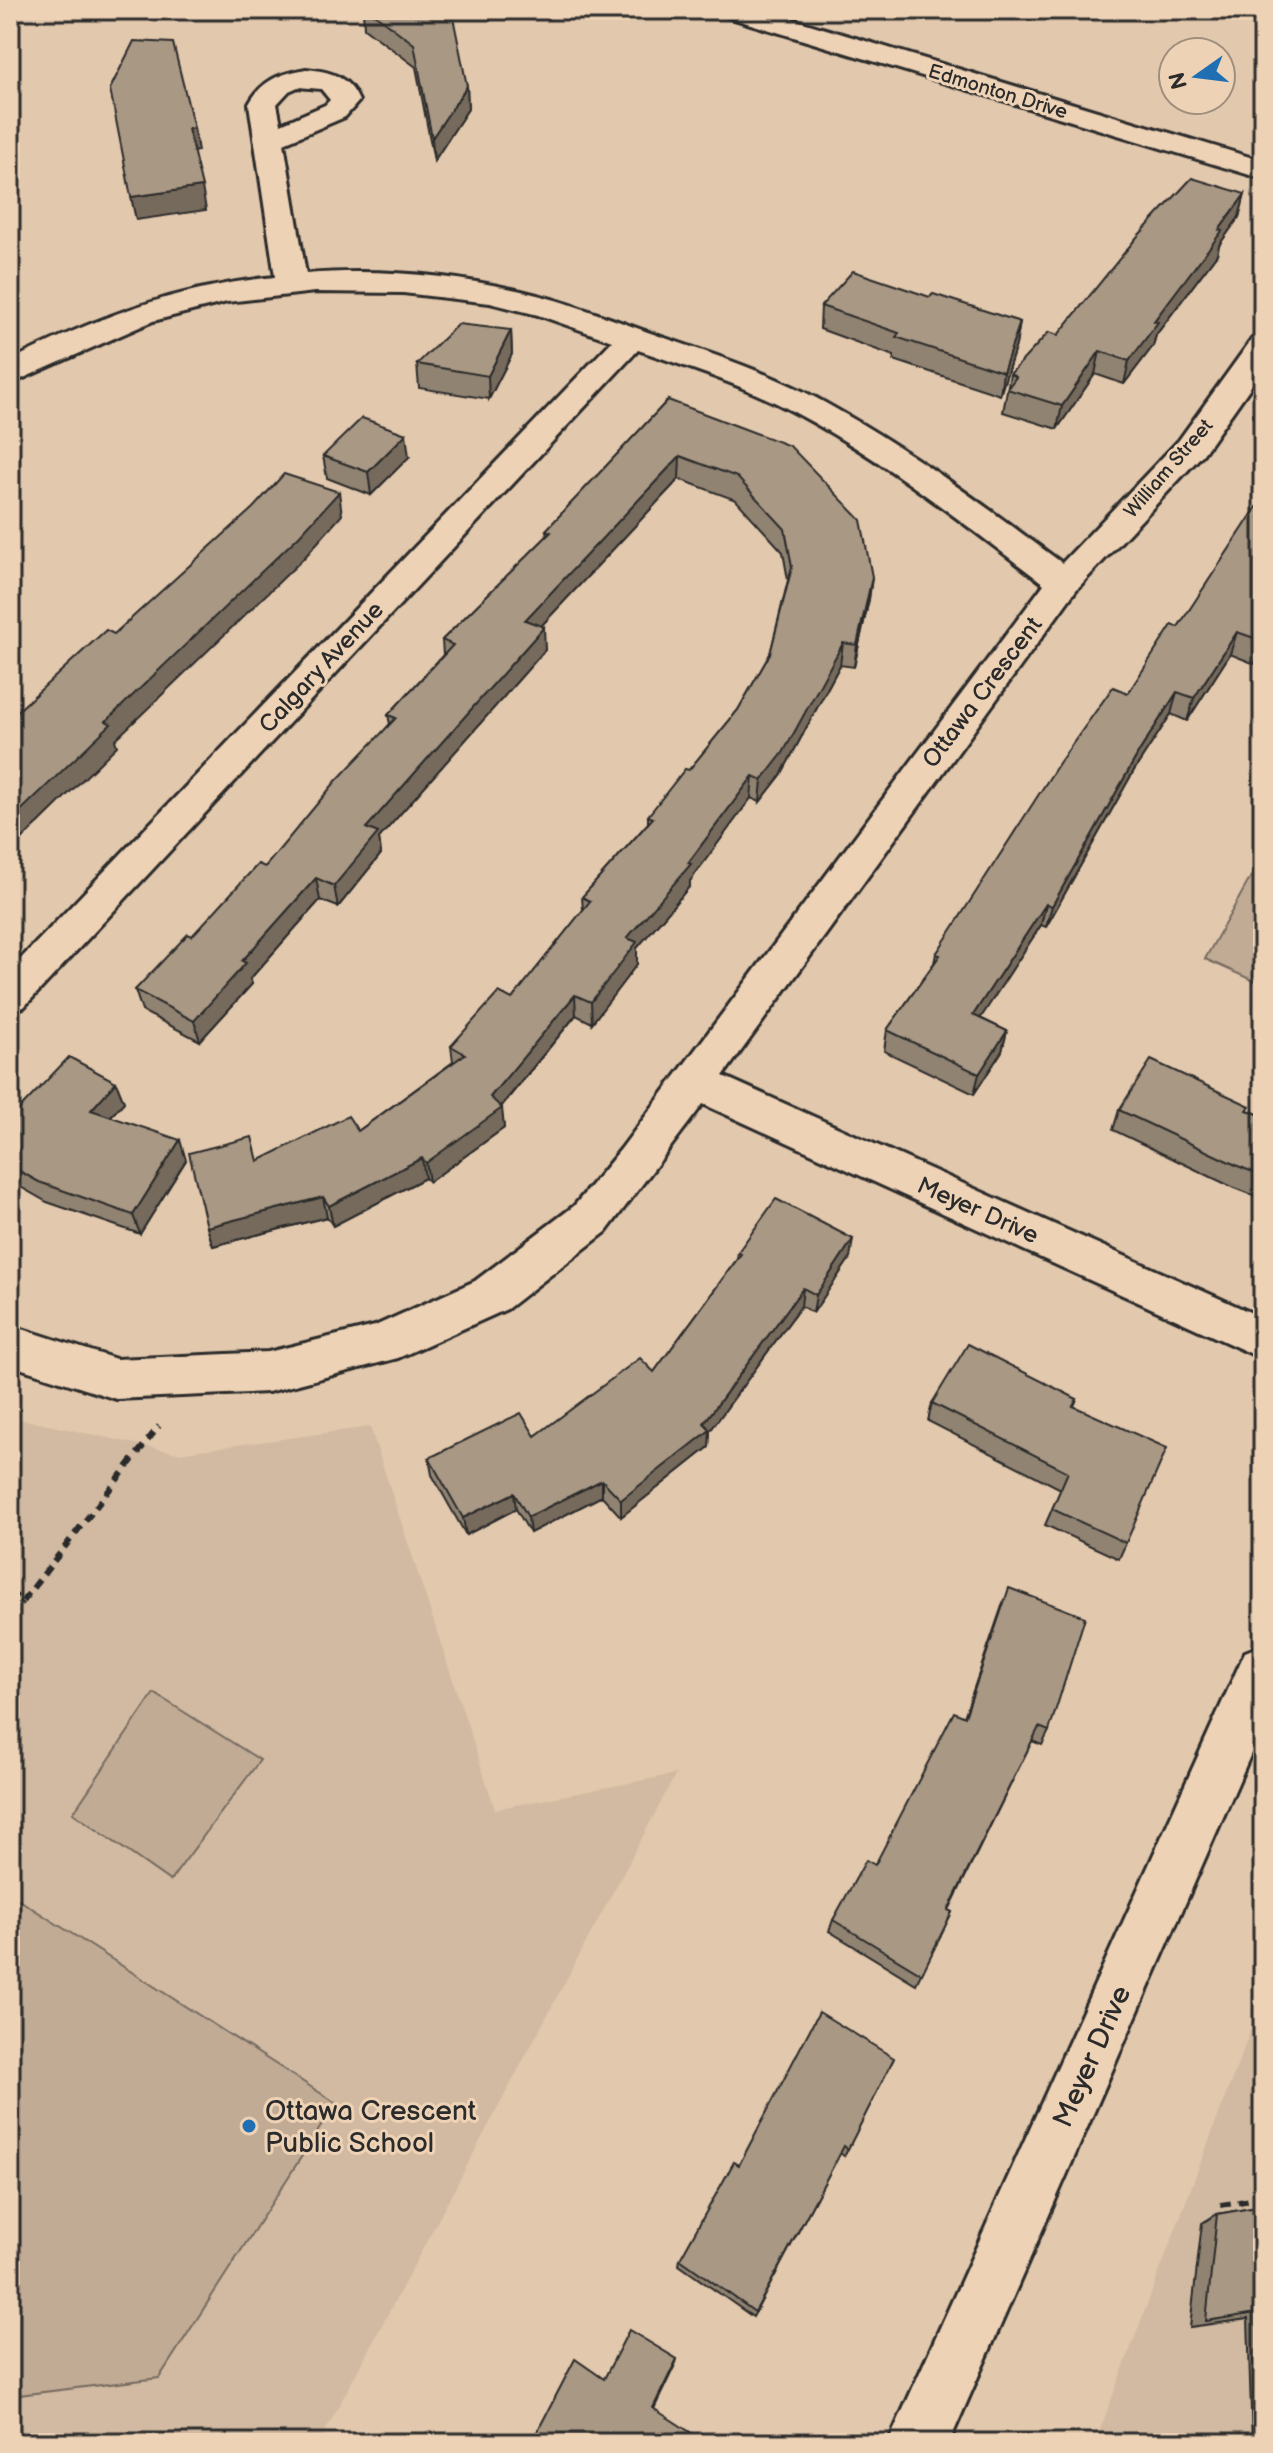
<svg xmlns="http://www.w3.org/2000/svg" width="1273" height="2453" viewBox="0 0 1273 2453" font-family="'Balsamiq Sans',sans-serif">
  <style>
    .built { fill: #d1baa1 }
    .green { fill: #c1ab95; stroke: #766b60; stroke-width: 2 }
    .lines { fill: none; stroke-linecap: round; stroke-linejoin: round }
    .minor-casing { stroke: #2b2b2b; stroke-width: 6 }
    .path-far1 { stroke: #2b2b2b; stroke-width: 4; stroke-dasharray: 6 4; stroke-linecap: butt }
    .path { stroke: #2b2b2b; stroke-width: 6; stroke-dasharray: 10 7; stroke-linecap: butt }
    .minor { fill: #eed2b5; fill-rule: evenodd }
    .wall { fill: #918372; stroke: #2b2b2b; stroke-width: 2 }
    .shaded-wall { fill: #766a5c; stroke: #2b2b2b; stroke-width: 2 }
    .building { fill: #a99884; stroke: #2b2b2b; stroke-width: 2 }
    .poi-dot { fill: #1f6fb2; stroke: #eed2b5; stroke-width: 3 }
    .labels { text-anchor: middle; stroke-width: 6; stroke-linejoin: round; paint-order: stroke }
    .far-street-label { font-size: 20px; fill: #2b2b2b; stroke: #eed2b5 }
    .street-label { font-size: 24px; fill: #2b2b2b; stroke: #eed2b5 }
    .near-street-label { font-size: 28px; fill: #2b2b2b; stroke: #eed2b5 }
    .near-poi-label { font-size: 28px; fill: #2b2b2b; stroke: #eed2b5; text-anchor: start }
  </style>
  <rect width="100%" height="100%" fill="#e2c8ad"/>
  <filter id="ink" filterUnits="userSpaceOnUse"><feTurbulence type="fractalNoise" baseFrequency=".0125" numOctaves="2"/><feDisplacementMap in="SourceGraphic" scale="16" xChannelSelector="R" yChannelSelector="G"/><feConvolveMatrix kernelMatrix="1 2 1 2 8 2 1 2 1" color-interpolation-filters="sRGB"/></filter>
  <g filter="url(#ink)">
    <g class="built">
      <polygon points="10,1417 178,1453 370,1427 495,1809 676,1774 319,2443 10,2443"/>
      <polygon points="1263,1997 1263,2443 1095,2443"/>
    </g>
    <g class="green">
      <polygon points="1263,855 1263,985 1205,959"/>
      <polygon points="154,1693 260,1760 170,1881 73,1813"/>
      <polygon points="10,1894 336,2103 159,2378 10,2396"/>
    </g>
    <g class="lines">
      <g class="minor-casing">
        <g id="minor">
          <polygon points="720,10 763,10 1263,161 1263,179 724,16"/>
          <path d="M 306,69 C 331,71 349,77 359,101 L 345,117 L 284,143 L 306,274 C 384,268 466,276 541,296 C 582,307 622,323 662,337 C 722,357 781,377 836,409 C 916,454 989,509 1062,563 L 1179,440 L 1252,339 L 1263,336 L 1263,369 L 1203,454 L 1076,590 L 723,1076 L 1263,1318 L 1263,1359 L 703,1104 L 606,1232 L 507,1309 L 398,1358 L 268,1392 L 116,1399 L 10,1365 L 10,1325 L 116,1359 L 268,1352 L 375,1326 L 475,1281 L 574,1206 L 621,1149 L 1044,584 C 963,523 882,458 792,411 C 743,385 690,368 638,350 L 24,1007 L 10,1012 L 10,970 L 612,341 L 538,315 L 490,303 L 403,293 L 315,292 L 227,302 L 153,321 L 10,384 L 10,361 C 94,318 180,286 275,277 L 249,104 C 262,80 279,74 306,69 ZM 298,87 L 321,89 L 330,100 L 325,105 L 281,124 L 277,104 L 289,91 Z"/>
          <polygon points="1263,1645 1263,1726 949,2443 888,2443 1245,1652"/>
        </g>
      </g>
      <polyline class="path-far1" points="1255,439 1263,442"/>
      <g class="path">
        <polyline points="10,1591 22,1602 159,1426"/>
        <polyline points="10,1618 22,1602"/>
        <polyline points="1221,2205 1263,2198"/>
      </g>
      <use href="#minor" class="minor"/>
    </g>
    <g class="wall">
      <polygon points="363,10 443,10 467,86 468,109 434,161 416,67 364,28"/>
      <polygon points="1245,194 1239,217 1219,245 1217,254 1156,335 1153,346 1124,384 1095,374 1057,429 1003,412 1010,374"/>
      <polygon points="930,297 1020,322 1016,345 1000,395 894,360 894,356 820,329 821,306"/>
      <polygon points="511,330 512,354 489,399 419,388 417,364"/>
      <polygon points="668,400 872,577 869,599 854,667 840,665 781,775 760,802 751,798 690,881 690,886 637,948 637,964 592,1023 576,1015 501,1107 504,1128 429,1182 425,1178 333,1226 327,1217 213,1246 207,1227 259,1161 358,1131 453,1062 451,1046 512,999 583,910 582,897 648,823 648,816 689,770 738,710 770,654 788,580 783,552 736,500 679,479 541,626 545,650 379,838 381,854 338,907 320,900 250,979 252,984 200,1041 142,1011 135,990 265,867 390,724 388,715 443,655 442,640 547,536 546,530"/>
      <polygon points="323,456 409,457 371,495 327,478"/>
      <polygon points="1263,503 1263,652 1255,664 1230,654 1187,721 1171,714 1133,772 1046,927 1041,925 980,1018 1007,1031 1002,1051 974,1094 884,1051 887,1030 934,963 936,954 1128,693 1178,627"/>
      <polygon points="116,1082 124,1102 110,1117 186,1160 140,1234 47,1202 10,1181 10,1119"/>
      <polygon points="1119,1110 1248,1110 1263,1116 1263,1199 1230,1186 1113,1130"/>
      <polygon points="738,1252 850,1258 813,1313 801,1306 710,1431 709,1447 621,1517 602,1496 530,1533 516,1509 466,1535 432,1475 429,1458 535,1436 654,1372 737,1259"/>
      <polygon points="1077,1399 1074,1406 1126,1543 1119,1559 1045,1525 1061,1489 928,1421 932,1403"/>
      <polygon points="1003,1603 1049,1731 1042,1745 1032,1741 949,1910 952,1912 916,1984 829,1931 833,1920 875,1865 964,1717"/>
      <polygon points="894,2058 844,2156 840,2153 753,2317 679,2265 680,2259"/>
      <polygon points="1263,2206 1263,2443 1252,2443 1248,2319 1190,2327 1202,2223 1217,2214"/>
    </g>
    <g class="shaded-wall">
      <polygon points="467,86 468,109 434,161 432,138"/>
      <polygon points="194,128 198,151 192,152 188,129"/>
      <polygon points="202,187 206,210 136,220 131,197"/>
      <polygon points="1245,194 1239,217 1219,245 1217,254 1156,335 1153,346 1124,384 1129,361 1154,321"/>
      <polygon points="1020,322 1016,345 1000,395 1003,372"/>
      <polygon points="511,330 512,354 489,399 488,376"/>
      <polygon points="1100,351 1095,374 1057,429 1062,406"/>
      <polygon points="406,434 409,457 371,495 368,472"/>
      <polygon points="680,456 679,479 526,642 525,620"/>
      <polygon points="339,492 342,515 304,558 115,740 117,746 10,851 10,821 106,721"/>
      <polygon points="872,577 869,599 854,667 857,645"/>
      <polygon points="544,627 545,650 379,838 381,854 338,907 334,886 366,828"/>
      <polygon points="1237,632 1230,654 1187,721 1194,698"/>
      <polygon points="1263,641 1263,652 1255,664"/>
      <polygon points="843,643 840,665 781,775 760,802 762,780"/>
      <polygon points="1177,692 1171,714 1133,772 1046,927 1052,906 1140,750"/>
      <polygon points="753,776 751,798 690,881 690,886 637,948 637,964 592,1023 591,1002 627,938 688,863"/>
      <polygon points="316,878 320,900 250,979 252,984 200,1041 194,1021 242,961"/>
      <polygon points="1046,904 1041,925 969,1036 973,1015"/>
      <polygon points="575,995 576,1015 497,1111 502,1108 504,1128 429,1182 426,1163 490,1097"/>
      <polygon points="1007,1031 1002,1051 974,1094 979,1074"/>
      <polygon points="116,1082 124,1102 98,1130 91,1110"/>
      <polygon points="180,1140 186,1160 140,1234 133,1215"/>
      <polygon points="422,1158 425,1178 333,1226 329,1206"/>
      <polygon points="323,1197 327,1217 213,1246 207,1227"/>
      <polygon points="853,1239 850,1258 813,1313 816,1295"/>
      <polygon points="803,1288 801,1306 710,1431 709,1447 621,1517 621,1500 704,1423"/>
      <polygon points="602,1480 602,1496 530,1533 528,1517"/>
      <polygon points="514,1493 516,1509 466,1535 463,1518"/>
      <polygon points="677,2359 676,2363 653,2411 653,2408"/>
    </g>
    <g class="building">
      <polygon points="369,10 443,10 453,17 467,86 432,138 414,44"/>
      <polygon points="134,41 173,43 194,128 188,129 202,187 131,197 110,89"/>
      <polygon points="1192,178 1245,194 1219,230 1222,231 1154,321 1158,322 1129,361 1100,351 1062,406 1007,389 1016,377 1010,374 1049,332 1058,335 1137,237"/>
      <polygon points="853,271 930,297 933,294 1020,322 1003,372 896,337 899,333 821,306"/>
      <polygon points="458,324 511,330 488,376 417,364"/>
      <polygon points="668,400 790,446 861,520 872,577 857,645 843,643 783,753 762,780 753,776 688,863 691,864 627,938 637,942 591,1002 575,995 490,1097 502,1108 426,1163 422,1158 329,1206 323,1197 207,1227 189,1153 252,1137 258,1161 348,1116 358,1131 465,1054 451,1046 499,992 512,999 590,901 582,897 653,818 648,816 685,769 689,770 738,710 770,654 792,567 785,529 737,477 680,456 525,620 544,627 366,828 378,833 334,886 316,878 242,961 246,963 194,1021 135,990 188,934 192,936 258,864 265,867 336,781 396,718 388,715 453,645 442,640 551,532 546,530"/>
      <polygon points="362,418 406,434 368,472 323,456"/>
      <polygon points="284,474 339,492 300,535 106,721 111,724 10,821 10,718 106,630 114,634 253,508"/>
      <polygon points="1260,502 1263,503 1263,641 1237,632 1194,698 1177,692 1140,750 1052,906 1046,904 973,1015 1007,1031 979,1074 887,1030 940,955 936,954 1059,763 1113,687 1128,693 1172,625 1178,627"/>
      <polygon points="69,1057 116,1082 91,1110 180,1140 133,1215 39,1182 10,1166 10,1119"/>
      <polygon points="1151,1060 1250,1106 1247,1110 1263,1116 1263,1176 1238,1166 1119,1110"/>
      <polygon points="776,1199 853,1239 816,1295 803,1288 704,1423 710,1430 621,1500 602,1480 528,1517 514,1493 463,1518 429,1458 521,1413 535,1436 640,1358 654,1372 741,1254 738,1252"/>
      <polygon points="968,1344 1077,1399 1073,1406 1167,1448 1126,1543 1052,1509 1068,1472 932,1403"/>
      <polygon points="1009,1588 1085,1617 1049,1731 1039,1727 948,1910 952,1912 922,1974 833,1920 866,1860 875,1865 954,1712 965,1717"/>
      <polygon points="819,2012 894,2058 848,2149 844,2146 755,2312 680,2259 734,2162 739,2165"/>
      <polygon points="1263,2206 1263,2312 1206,2321 1217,2214"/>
      <polygon points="629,2330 677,2359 653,2408 707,2443 538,2443 533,2440 575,2359 604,2379"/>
    </g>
  </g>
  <circle class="poi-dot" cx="249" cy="2126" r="8"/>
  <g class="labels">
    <g class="far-street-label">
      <text transform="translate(998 91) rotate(17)" y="7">Edmonton Drive</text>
      <text transform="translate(1168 468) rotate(-49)" y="7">William Street</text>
    </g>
    <g class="street-label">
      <text transform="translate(321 667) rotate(-47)" y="8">Calgary Avenue</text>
      <text transform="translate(982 692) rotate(-53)" y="8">Ottawa Crescent</text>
      <text transform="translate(978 1210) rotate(24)" y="8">Meyer Drive</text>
    </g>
    <g class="near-street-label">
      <text transform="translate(1091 2056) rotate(-66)" y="10">Meyer Drive</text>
    </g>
    <g class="near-poi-label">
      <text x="265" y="2120">Ottawa Crescent<tspan x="265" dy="32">Public School</tspan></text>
    </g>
  </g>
  <rect width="1273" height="2453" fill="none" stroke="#eed2b5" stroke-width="40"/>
  <rect x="20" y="20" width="1233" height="2413" fill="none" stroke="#2b2b2b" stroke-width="3" filter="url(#ink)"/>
  <g transform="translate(1197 76) rotate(256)"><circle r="38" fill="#eed2b5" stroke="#a08f7e" stroke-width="2"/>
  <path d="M0-6L14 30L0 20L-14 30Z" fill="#1f6fb2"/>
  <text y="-12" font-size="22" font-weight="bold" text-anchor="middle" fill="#2b2b2b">N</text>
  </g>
</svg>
